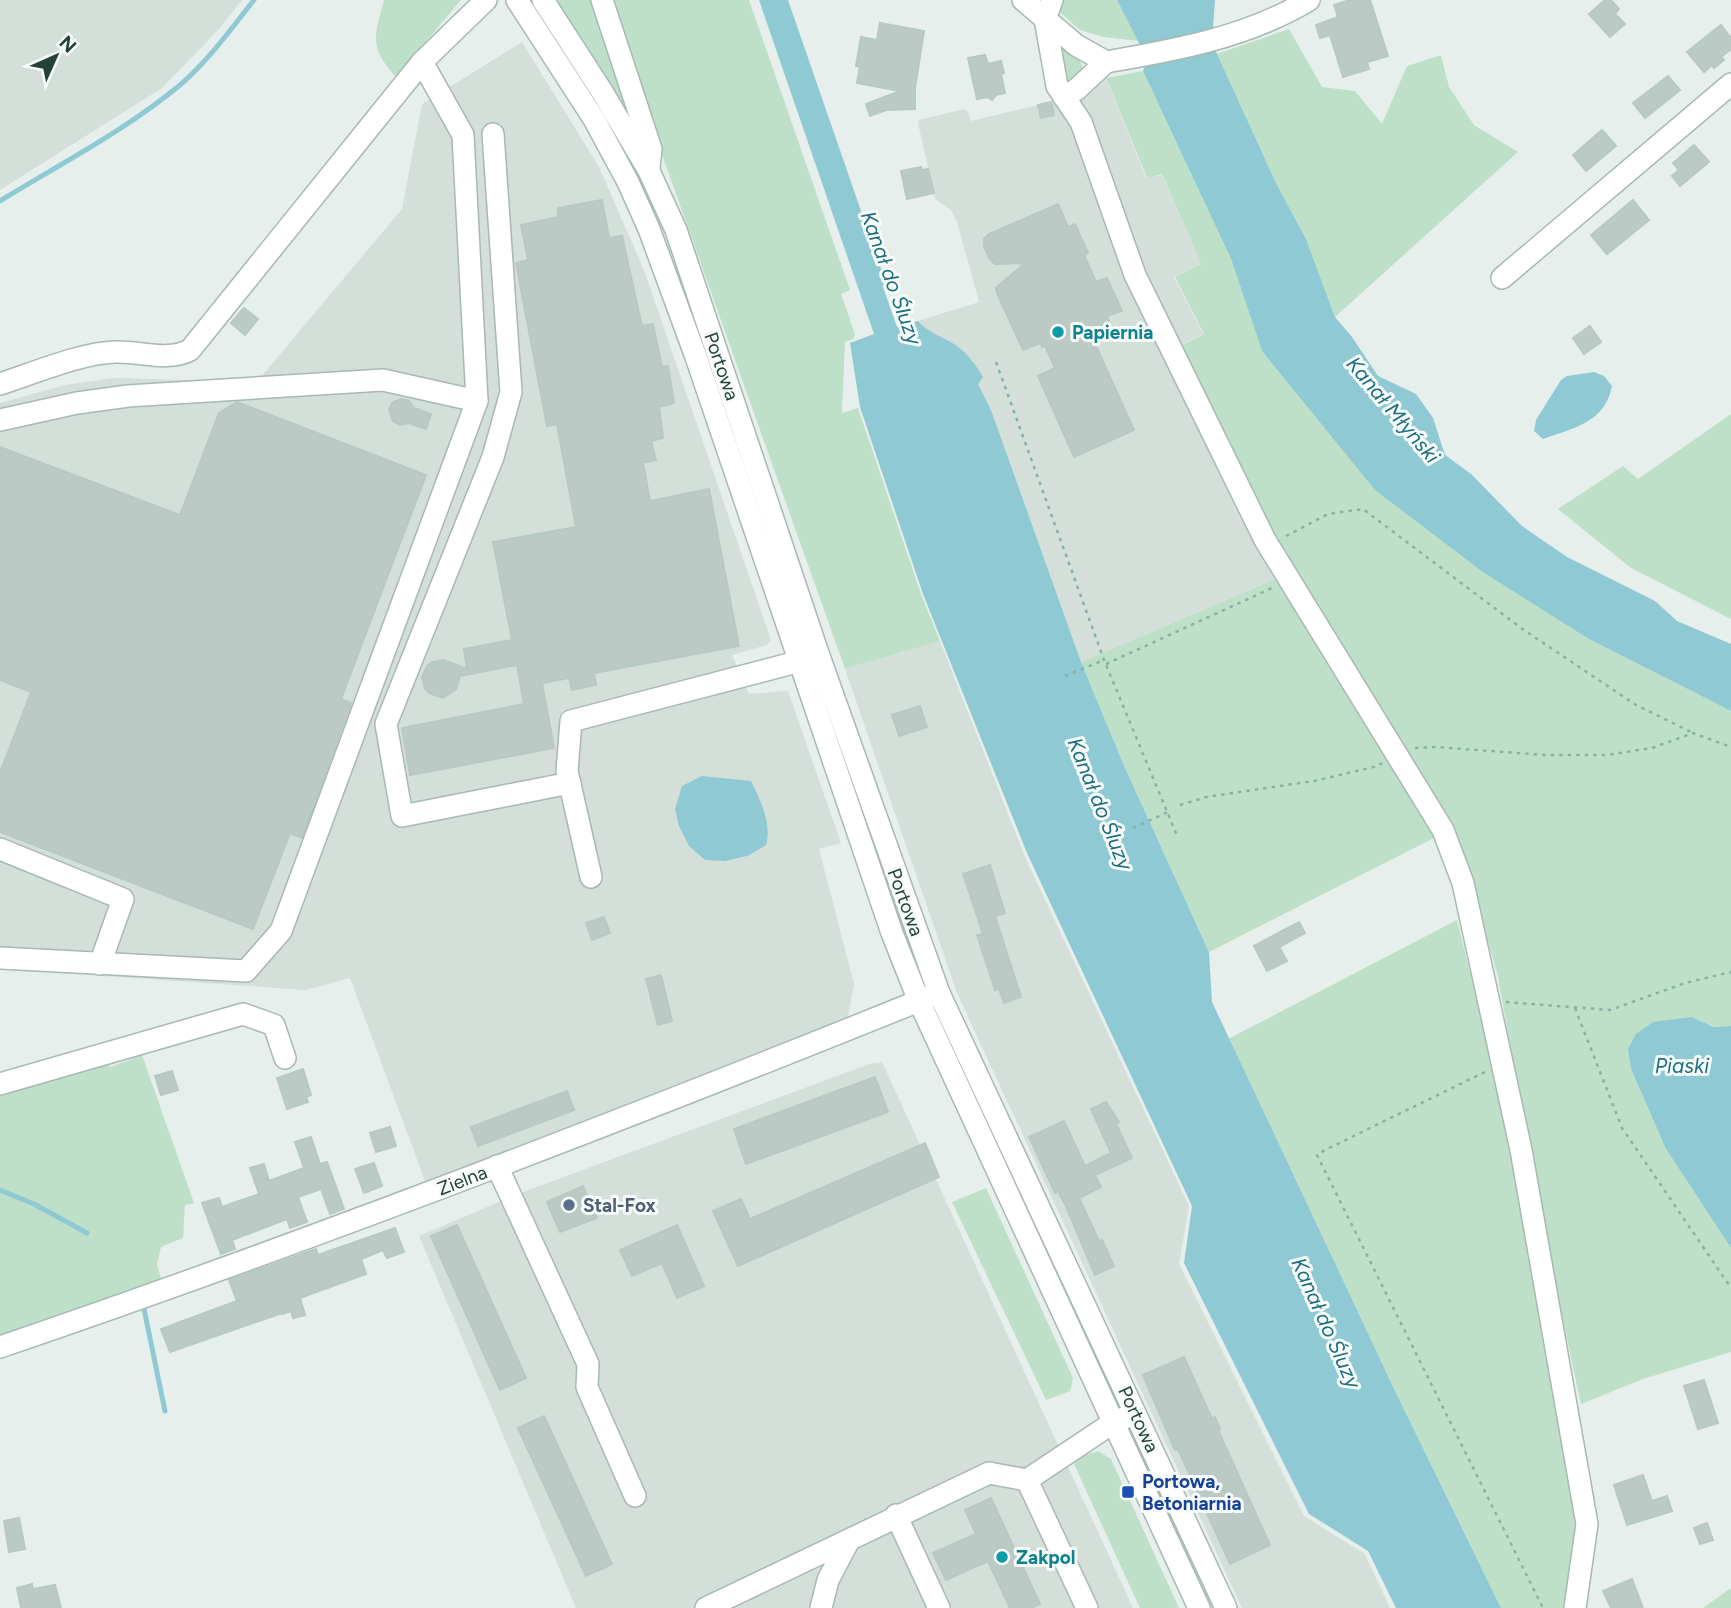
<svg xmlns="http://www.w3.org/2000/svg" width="1731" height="1608" viewBox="0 0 1731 1608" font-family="Figtree,sans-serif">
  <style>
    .built { fill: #d4dfda }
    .green { fill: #bfe0c8 }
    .water { fill: #8ec9d4 }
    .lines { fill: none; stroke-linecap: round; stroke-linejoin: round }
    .stream { stroke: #8ec9d4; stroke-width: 5 }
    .building { fill: #bbcac4; stroke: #b8c9c2; stroke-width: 2 }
    .minor-casing { stroke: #a8b8b2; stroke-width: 24 }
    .path { stroke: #86b3a5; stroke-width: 2.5; stroke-dasharray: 3.5 5; stroke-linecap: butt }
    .minor { stroke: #fff; stroke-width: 21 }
    .culture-dot { fill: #0f9aa8; stroke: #f7fbf9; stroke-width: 2.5 }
    .service-dot { fill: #5c6f8a; stroke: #f7fbf9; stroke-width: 2.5 }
    .transit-dot { fill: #1a4fb4; stroke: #f7fbf9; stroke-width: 2.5 }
    .labels { text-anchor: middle; stroke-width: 6; stroke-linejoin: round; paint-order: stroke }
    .culture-label { font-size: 19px; font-weight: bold; fill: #0d838f; stroke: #f7fbf9; text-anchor: start }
    .street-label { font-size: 19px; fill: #24423a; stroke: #f7fbf9 }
    .service-label { font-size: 19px; font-weight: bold; fill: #4e5e75; stroke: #f7fbf9; text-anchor: start }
    .transit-label { font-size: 19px; font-weight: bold; fill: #164399; stroke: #f7fbf9; text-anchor: start }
    .water-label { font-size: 21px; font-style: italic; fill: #1c6f80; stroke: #f7fbf9 }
  </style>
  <rect width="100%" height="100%" fill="#e6efeb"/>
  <g class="built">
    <polygon points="0,0 242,0 218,30 162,88 0,190"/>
    <polygon points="522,42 599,167 644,270 771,640 767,645 732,655 749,694 788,691 841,843 819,849 854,984 847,1022 425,1181 350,978 306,990 0,969 0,403 65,385 113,378 191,380 261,377 402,209 422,104"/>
    <polygon points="1106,79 1146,178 1162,175 1201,264 1174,277 1203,334 1162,354 1241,519 1278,578 1081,662 991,410 978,384 973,361 957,346 924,328 918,321 979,302 957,222 951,210 935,199 918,123 919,120 964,109 968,112 971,121 1051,102 1082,93"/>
    <polygon points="940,641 1025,857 1189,1206 1179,1264 1304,1516 1365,1554 1390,1608 1242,1608 957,993 845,669"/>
    <polygon points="875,1062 876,1064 882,1062 1133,1608 576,1608 419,1236 515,1195"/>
  </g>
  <g class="green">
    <path d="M 384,0 L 461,0 L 396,77 C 369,47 374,37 384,0 Z"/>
    <polygon points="553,0 595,0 639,137"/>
    <polygon points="607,0 749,0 850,290 841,294 855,334 853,339 845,342 842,413 858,408 921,594 940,641 845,669"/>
    <polygon points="1046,0 1117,0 1138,41 1103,37 1080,30"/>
    <polygon points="1289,29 1322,87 1355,91 1382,124 1407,66 1441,55 1449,87 1474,125 1518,152 1335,317 1306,239 1276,183 1217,54"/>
    <polygon points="1063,48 1080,61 1085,72 1069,83 1058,50"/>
    <polygon points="1143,71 1231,259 1262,351 1589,639 1731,711 1731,1026 1715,1027 1692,1017 1631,1069 1666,1149 1731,1248 1731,1352 1643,1379 1581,1404 1544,1233 1497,972 1452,825 1269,527 1178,347 1204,334 1175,277 1201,264 1162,174 1147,178 1106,78"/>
    <polygon points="1731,414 1731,619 1631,568 1558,509 1623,466 1638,479"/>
    <polygon points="1278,578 1434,838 1209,952 1125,768 1081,662"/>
    <polygon points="818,685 928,990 921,988"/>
    <polygon points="1457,920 1510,1135 1575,1511 1574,1558 1565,1608 1501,1608 1396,1393 1228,1039"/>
    <polygon points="142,1055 194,1203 185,1205 183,1238 161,1247 157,1264 161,1279 0,1335 0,1090 102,1061 111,1067"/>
    <polygon points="1011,1167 1117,1396 1113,1399 1007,1168"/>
    <polygon points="986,1188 1073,1378 1070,1391 1046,1400 952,1202"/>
    <polygon points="1136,1437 1218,1608 1208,1608 1132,1438"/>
    <polygon points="1098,1451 1111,1459 1179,1608 1140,1608 1074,1464 1079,1457"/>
    <polygon points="1731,1588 1731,1608 1703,1608"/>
  </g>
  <g class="water">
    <path d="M 759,0 L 788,0 L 886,283 L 883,286 L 884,290 L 897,327 L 918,321 C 928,333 944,337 957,346 C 968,354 976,365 983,377 L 978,384 L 991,410 L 1081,662 L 1125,768 L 1209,952 L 1212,1002 L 1396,1393 L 1501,1608 L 1396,1608 L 1368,1551 L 1309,1514 L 1184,1263 L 1192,1206 L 1027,853 L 923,594 L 860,407 L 850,343 L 874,334 Z"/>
    <polygon points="1117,0 1215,0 1212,43 1276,183 1306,239 1335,317 1352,337 1378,376 1416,394 1433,418 1445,455 1471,474 1522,526 1567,557 1655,601 1677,621 1731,644 1731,711 1589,639 1483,572 1375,490 1262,351 1231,259 1143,71 1147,59"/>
    <path d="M 1594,372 L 1604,376 L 1612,386 C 1605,423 1573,428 1543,439 L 1534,431 L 1536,420 L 1561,380 L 1567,376 Z"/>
    <path d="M 702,776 L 751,781 C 761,802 772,823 766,845 L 747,856 L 725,861 L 705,860 L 689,846 L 679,826 L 675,809 L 682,786 Z"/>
    <polygon points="1692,1017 1714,1027 1731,1026 1731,1248 1666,1149 1631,1069 1628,1049 1636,1034 1653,1022"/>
  </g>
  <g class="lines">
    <g class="stream">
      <path d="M 0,201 C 60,164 126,130 180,85 C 208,61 231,29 254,0"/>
      <polyline points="0,1190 34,1204 87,1233"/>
      <polyline points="144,1309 165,1411"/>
    </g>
  </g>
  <g class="building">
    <polygon points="1350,0 1370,0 1388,56 1367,62 1369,69 1343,77 1330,35 1320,38 1316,25 1338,17 1334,5"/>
    <polygon points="1605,0 1611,0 1619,9 1615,14 1625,24 1610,37 1589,14"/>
    <polygon points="880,23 924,31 915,88 915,109 886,110 870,116 866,104 900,91 857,83 860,67 856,66 861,37 877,40"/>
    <polygon points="1721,25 1731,38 1731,49 1721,57 1724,60 1714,68 1712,65 1704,72 1687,52"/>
    <polygon points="985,55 988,64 1001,61 1004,73 1001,74 1005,93 996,95 992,100 988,97 977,99 968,58"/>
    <polygon points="1668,76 1680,90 1645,118 1633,103"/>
    <polygon points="1051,102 1054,115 1041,118 1038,105"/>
    <polygon points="1602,130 1616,146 1586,171 1573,155"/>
    <polygon points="1694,145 1709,162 1680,186 1672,176 1679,170 1673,163"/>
    <polygon points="921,167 921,170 928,169 934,193 907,199 901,171"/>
    <polygon points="602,200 609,238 622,236 642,326 653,324 662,367 668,366 674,403 659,407 663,438 651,441 656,460 643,463 650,501 709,489 739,646 594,673 596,685 572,690 569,678 542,683 554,748 410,775 402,728 524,704 517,665 460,676 456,689 443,698 429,693 425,689 422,677 427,666 432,662 444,660 467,669 464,649 512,640 493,542 576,527 557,424 547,426 516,263 528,260 521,225 558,217 558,208"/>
    <polygon points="1633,200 1649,220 1607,254 1591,235"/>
    <polygon points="1058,204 1068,227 1075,224 1088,253 1084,255 1096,282 1107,278 1122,311 1107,316 1112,328 1092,337 1134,430 1074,457 1038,376 1055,368 1045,346 1042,347 1040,343 1023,350 997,293 996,288 1025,263 995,264 989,258 984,246 984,239 989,234"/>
    <polygon points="244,308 258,319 245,335 231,323"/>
    <polygon points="1590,326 1601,342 1584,354 1573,338"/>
    <polygon points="401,399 409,401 414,408 431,414 426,429 408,423 400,425 393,421 389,409 393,402"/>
    <polygon points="237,402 426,475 341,699 351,703 302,838 290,833 253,929 0,832 0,773 31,692 0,680 0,447 180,515 219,413"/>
    <polygon points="920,706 927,727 899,736 892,715"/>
    <polygon points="990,865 1005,913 995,916 1021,997 1004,1003 999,989 995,990 977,935 983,934 963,874"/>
    <polygon points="604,917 610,933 592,940 586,923"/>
    <polygon points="1299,922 1305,933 1279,947 1287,961 1267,971 1254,946"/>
    <polygon points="661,975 672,1021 658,1025 646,979"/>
    <polygon points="303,1069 311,1095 306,1097 308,1102 287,1109 277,1078"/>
    <polygon points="172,1071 178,1090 161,1095 155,1076"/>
    <polygon points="875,1077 888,1112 746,1164 734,1129"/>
    <polygon points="567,1091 574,1110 478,1146 471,1127"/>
    <polygon points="1106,1102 1119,1122 1116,1124 1132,1158 1095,1175 1101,1187 1079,1198 1099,1241 1102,1240 1114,1266 1095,1275 1065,1204 1058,1191 1055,1193 1029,1137 1064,1121 1085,1166 1111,1153 1091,1109"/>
    <polygon points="390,1127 396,1146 376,1152 370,1133"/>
    <polygon points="311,1137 320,1164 327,1162 344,1209 330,1214 321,1189 298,1197 307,1222 290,1228 287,1219 232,1240 235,1249 221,1254 202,1203 219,1198 222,1207 259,1194 250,1168 264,1164 269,1181 304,1168 295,1142"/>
    <polygon points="925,1143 939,1177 738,1266 713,1211 741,1199 750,1219"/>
    <polygon points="374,1163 382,1186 364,1193 355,1169"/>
    <polygon points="583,1186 597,1218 560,1232 547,1202"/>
    <polygon points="457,1225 526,1378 500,1390 431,1236"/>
    <polygon points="677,1225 704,1286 677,1298 662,1263 632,1276 620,1250"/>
    <polygon points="395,1228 404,1252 387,1258 383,1250 361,1259 366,1274 300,1298 305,1315 293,1318 291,1311 282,1314 282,1313 170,1352 161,1329 237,1301 229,1280 316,1249 318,1255"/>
    <polygon points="1184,1357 1212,1419 1215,1417 1220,1429 1218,1430 1270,1545 1230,1564 1178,1449 1175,1450 1143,1375"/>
    <polygon points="1704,1380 1718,1423 1698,1429 1684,1386"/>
    <polygon points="544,1416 612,1564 586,1576 518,1428"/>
    <polygon points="1643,1475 1652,1501 1667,1496 1672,1511 1627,1525 1614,1485"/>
    <polygon points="991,1498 1040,1604 1031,1608 1010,1608 988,1561 946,1580 933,1553 976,1534 965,1510"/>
    <polygon points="19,1518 25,1549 9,1552 4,1521"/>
    <polygon points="1707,1523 1713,1540 1700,1544 1694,1528"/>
    <polygon points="1632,1579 1643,1608 1611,1608 1603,1591"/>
    <polygon points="32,1584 33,1589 55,1585 61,1608 21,1608 17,1588"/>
  </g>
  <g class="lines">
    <g class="minor-casing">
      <g id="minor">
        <polyline points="517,0 594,119 628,182 649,229 696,357 892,933 919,1001 1199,1608"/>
        <polyline points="543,0 603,93 649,171 676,230 819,656 939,993 1226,1608"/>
        <polyline points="602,0 651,149 649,168"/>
        <path d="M 1023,0 L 1076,45 L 1106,62 C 1176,50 1248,37 1309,0"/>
        <polyline points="1052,0 1045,19 1057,86 1081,122 1135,275 1265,540 1443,830 1463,883 1521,1150 1587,1524 1575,1608"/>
        <polyline points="1064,97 1077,89 1106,62"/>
        <polyline points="493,134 511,392 493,457 386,724 402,816 570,783"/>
        <polyline points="1502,278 1731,84"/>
        <path d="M 0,384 C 34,373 81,353 115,352 C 141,351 167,362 190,350 L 422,62 L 486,0"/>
        <polyline points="0,420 77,403 128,396 383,380 477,401"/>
        <polyline points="0,849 123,899 100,964"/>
        <polyline points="591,877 567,771 571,721 812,658"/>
        <polyline points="0,958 246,971 281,931 477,401 463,135 422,62"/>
        <polyline points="0,1084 243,1014 274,1025 285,1058"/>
        <polyline points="497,1166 588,1364 587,1387 635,1496"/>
        <path d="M 0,1347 C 314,1240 624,1120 931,996"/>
        <polyline points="1027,1480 1087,1608"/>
        <polyline points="896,1515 939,1608"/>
        <polyline points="706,1608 989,1473 1027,1480 1108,1426 1126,1417"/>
        <polyline points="821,1608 828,1580 848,1542"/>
      </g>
    </g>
    <g class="path">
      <polyline points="996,362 1104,660 1178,838"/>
      <polyline points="1286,536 1328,514 1363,509 1521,628 1636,705 1693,733"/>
      <polyline points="1106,664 1272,588"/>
      <polyline points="1065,676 1104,660"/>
      <polyline points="1415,748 1436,747 1544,755 1607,755 1652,748 1693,733 1731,747"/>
      <polyline points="1180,805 1206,797 1314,781 1378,766 1382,763"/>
      <polyline points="1133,828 1168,812"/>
      <polyline points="1506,1002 1610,1010 1685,983 1731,972"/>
      <polyline points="1575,1008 1622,1128 1731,1288"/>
      <polyline points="1485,1072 1325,1150 1317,1155 1543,1608"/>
    </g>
    <use href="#minor" class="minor"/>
  </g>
  <g class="culture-dot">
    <circle cx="1058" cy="332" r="7"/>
    <circle cx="1002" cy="1557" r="7"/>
  </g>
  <circle class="service-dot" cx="569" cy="1205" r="7"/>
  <rect class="transit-dot" x="1121" y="1485" width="14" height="14" rx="3.5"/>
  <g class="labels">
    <g class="culture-label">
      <text x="1072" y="339">Papiernia</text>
      <text x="1016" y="1564">Zakpol</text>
    </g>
    <g class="street-label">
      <text transform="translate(722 366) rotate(71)" y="7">Portowa</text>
      <text transform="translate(906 902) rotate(70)" y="7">Portowa</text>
      <text transform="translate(462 1180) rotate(-21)" y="7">Zielna</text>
      <text transform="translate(1139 1419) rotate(65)" y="7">Portowa</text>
    </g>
    <g class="service-label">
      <text x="583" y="1212">Stal-Fox</text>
    </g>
    <g class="transit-label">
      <text x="1142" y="1488">Portowa,<tspan x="1142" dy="22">Betoniarnia</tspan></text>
    </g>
    <g class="water-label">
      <text transform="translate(891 278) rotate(70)" y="7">Kanał do Śluzy</text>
      <text transform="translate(1393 410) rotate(50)" y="7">Kanał Młyński</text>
      <text transform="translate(1100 804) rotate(68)" y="7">Kanał do Śluzy</text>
      <text x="1682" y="1073">Piaski</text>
      <text transform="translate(1326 1323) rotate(66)" y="7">Kanał do Śluzy</text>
    </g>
  </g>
  <g transform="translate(56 56) rotate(45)" stroke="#f7fbf9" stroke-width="5" paint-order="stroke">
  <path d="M0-5L12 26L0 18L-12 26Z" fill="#24423a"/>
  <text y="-10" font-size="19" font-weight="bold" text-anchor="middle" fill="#24423a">N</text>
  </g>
</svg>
